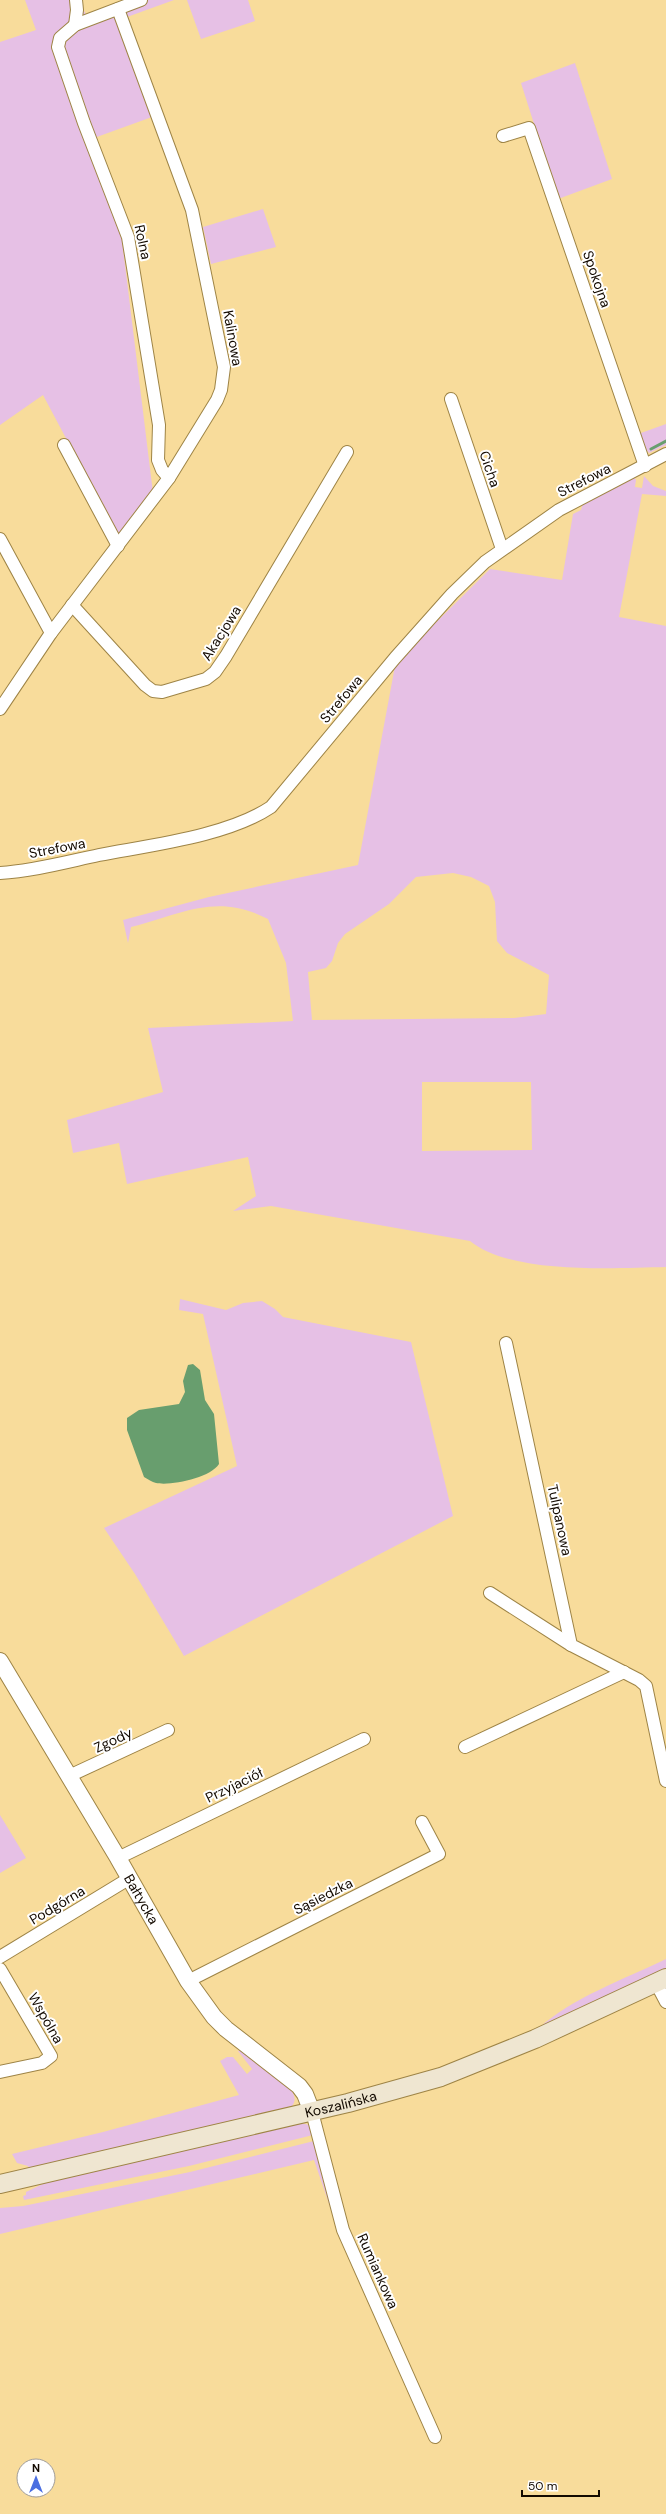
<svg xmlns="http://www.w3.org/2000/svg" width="666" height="2514" viewBox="0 0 666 2514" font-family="'DM Sans',sans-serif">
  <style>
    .green { fill: #e6c0e5; fill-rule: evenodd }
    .water { fill: #689e6e }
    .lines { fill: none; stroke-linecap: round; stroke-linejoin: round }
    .stream { stroke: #689e6e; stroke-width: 3 }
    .minor-casing { stroke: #9e8446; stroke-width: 14 }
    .tertiary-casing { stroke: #9e8446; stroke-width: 18 }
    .secondary-casing { stroke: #9e8446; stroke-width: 20 }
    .minor { stroke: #fff; stroke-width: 12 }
    .tertiary { stroke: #fff; stroke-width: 16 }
    .secondary { stroke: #efe6d1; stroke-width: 18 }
    .labels { text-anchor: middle; stroke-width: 4; stroke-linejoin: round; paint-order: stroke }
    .street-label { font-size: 14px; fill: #130a00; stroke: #fff }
  </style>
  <rect width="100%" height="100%" fill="#f8dc9b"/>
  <g class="green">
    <polygon points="25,0 79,0 87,17 127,0 174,0 116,21 152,117 94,138 121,232 153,493 118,536 43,395 0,425 0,42 36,30"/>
    <polygon points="187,0 248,0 255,21 201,39"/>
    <polygon points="575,63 612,179 558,199 521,83"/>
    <polygon points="263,209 276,247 211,264 203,227"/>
    <polygon points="666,424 666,445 649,453 645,448 642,449 641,433"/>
    <path d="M 644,476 L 653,486 L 666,491 L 666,496 L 642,494 L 619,617 L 666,626 L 666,1267 C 613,1268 512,1275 470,1241 L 271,1206 L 233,1211 L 256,1196 L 248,1157 L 127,1184 L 119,1143 L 73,1153 L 67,1120 L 163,1092 L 148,1028 L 293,1021 L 286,963 L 268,919 C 217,892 182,914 131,927 L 128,943 L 123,920 L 209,897 L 358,865 L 395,666 L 404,654 L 490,569 L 562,580 L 573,514 L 581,510 L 583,503 L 634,477 L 636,480 L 635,487 L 642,488 ZM 453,873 L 471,877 L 489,886 L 495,902 L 497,941 L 507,953 L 549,975 L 546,1014 L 514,1018 L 312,1020 L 308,972 L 326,968 L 332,961 L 338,943 L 345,934 L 389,904 L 416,877 ZM 422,1082 L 531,1082 L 532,1150 L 422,1151 Z"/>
    <polygon points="180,1299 226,1310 243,1303 262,1301 275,1309 283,1317 411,1342 453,1516 184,1656 135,1574 104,1528 237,1466 203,1314 179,1310"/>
    <polygon points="0,1815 26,1858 0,1873"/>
    <path d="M 666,1959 L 666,1969 L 538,2029 C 571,1998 625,1979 666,1959 Z"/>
    <path d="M 240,2050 C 253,2059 307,2088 292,2106 L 29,2169 L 28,2166 L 17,2163 L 12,2154 L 103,2132 L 239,2095 L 220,2061 L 227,2057 L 233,2057 L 247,2074 L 252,2069 L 238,2051 Z"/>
    <polygon points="301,2123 309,2125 313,2135 189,2166 24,2200 23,2196 26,2195 26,2192 49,2181"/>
    <polygon points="314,2141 337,2227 314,2160 0,2234 0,2208 23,2206 190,2172"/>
  </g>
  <path class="water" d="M 193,1364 L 200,1370 L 205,1400 L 214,1414 L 219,1464 C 210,1478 171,1486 156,1483 C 152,1482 148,1479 144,1477 L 127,1430 L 127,1418 L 139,1410 L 179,1404 L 185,1392 L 183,1381 L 188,1365 Z"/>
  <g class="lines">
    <polyline class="stream" points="651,449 666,441"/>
    <g class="minor-casing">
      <g id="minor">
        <polyline points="141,0 75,25 60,38 58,47 84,123 128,237 159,425 158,460 162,470 169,478"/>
        <polyline points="75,25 77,10 76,0"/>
        <polyline points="503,136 529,128 645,466"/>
        <polyline points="451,399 502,549"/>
        <polyline points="64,445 118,546"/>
        <polyline points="0,539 51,633"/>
        <polyline points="72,605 145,685 153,691 162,692 206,679 215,672 226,656 347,452"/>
        <polyline points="0,709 51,633 169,478 217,400 221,390 224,367 192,210 118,9"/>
        <path d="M 0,873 C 33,871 66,862 99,855 C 151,845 228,836 271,807 L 395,658 L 452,594 L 485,562 L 559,510 L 666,454"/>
        <polyline points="506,1343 571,1645 639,1680 646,1686 666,1781"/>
        <polyline points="490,1593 571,1645"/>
        <polyline points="465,1747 624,1672"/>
        <polyline points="69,1776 168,1730"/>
        <polyline points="118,1858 364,1739"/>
        <polyline points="0,1957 130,1878"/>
        <polyline points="0,1969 51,2056 42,2063 0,2072"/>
        <polyline points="188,1981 439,1854 422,1822"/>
        <polyline points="656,1983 666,2002"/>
        <polyline points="312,2112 343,2230 435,2437"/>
      </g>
    </g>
    <g class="tertiary-casing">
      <g id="tertiary">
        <path id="s1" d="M 0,1661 L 118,1858 L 188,1981 L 214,2017 L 226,2029 L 299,2086 L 305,2094 L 312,2112"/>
      </g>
    </g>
    <g class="secondary-casing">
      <g id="secondary">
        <path id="s2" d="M 0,2184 L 348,2103 L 441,2077 L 535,2039 L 666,1978"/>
      </g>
    </g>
    <use href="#minor" class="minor"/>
    <use href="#tertiary" class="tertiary"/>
    <use href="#secondary" class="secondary"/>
  </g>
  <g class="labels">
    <g class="street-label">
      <text transform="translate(143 242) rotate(78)" y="5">Rolna</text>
      <text transform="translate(597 279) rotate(71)" y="5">Spokojna</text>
      <text transform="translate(233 338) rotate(80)" y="5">Kalinowa</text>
      <text transform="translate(490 469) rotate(71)" y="5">Cicha</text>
      <text transform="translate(584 480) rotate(-27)" y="5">Strefowa</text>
      <text transform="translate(221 633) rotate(-58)" y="5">Akacjowa</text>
      <text transform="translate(341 699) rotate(-50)" y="5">Strefowa</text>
      <text transform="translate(57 848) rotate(-11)" y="5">Strefowa</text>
      <text transform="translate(560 1520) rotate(78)" y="5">Tulipanowa</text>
      <text transform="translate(113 1740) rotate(-25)" y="5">Zgody</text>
      <text transform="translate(234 1785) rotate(-26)" y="5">Przyjaciół</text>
      <text transform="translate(323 1896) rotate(-27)" y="5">Sąsiedzka</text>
      <text dy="5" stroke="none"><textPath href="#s1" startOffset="277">Bałtycka</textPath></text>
      <text transform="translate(57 1905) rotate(-31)" y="5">Podgórna</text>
      <text transform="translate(46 2018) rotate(60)" y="5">Wspólna</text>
      <text dy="5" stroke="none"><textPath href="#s2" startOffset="350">Koszalińska</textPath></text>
      <text transform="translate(378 2271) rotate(66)" y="5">Rumiankowa</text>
    </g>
  </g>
  <g transform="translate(36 2478)"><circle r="19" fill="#ffffff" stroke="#a19d99"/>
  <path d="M0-3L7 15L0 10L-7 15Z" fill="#4a6ee1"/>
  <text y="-6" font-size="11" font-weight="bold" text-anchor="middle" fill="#130a00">N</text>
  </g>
  <path d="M522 2490v6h77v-6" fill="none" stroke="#130a00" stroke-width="2"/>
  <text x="528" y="2490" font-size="12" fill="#130a00" stroke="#ffffff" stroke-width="3" paint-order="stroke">50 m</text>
</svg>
